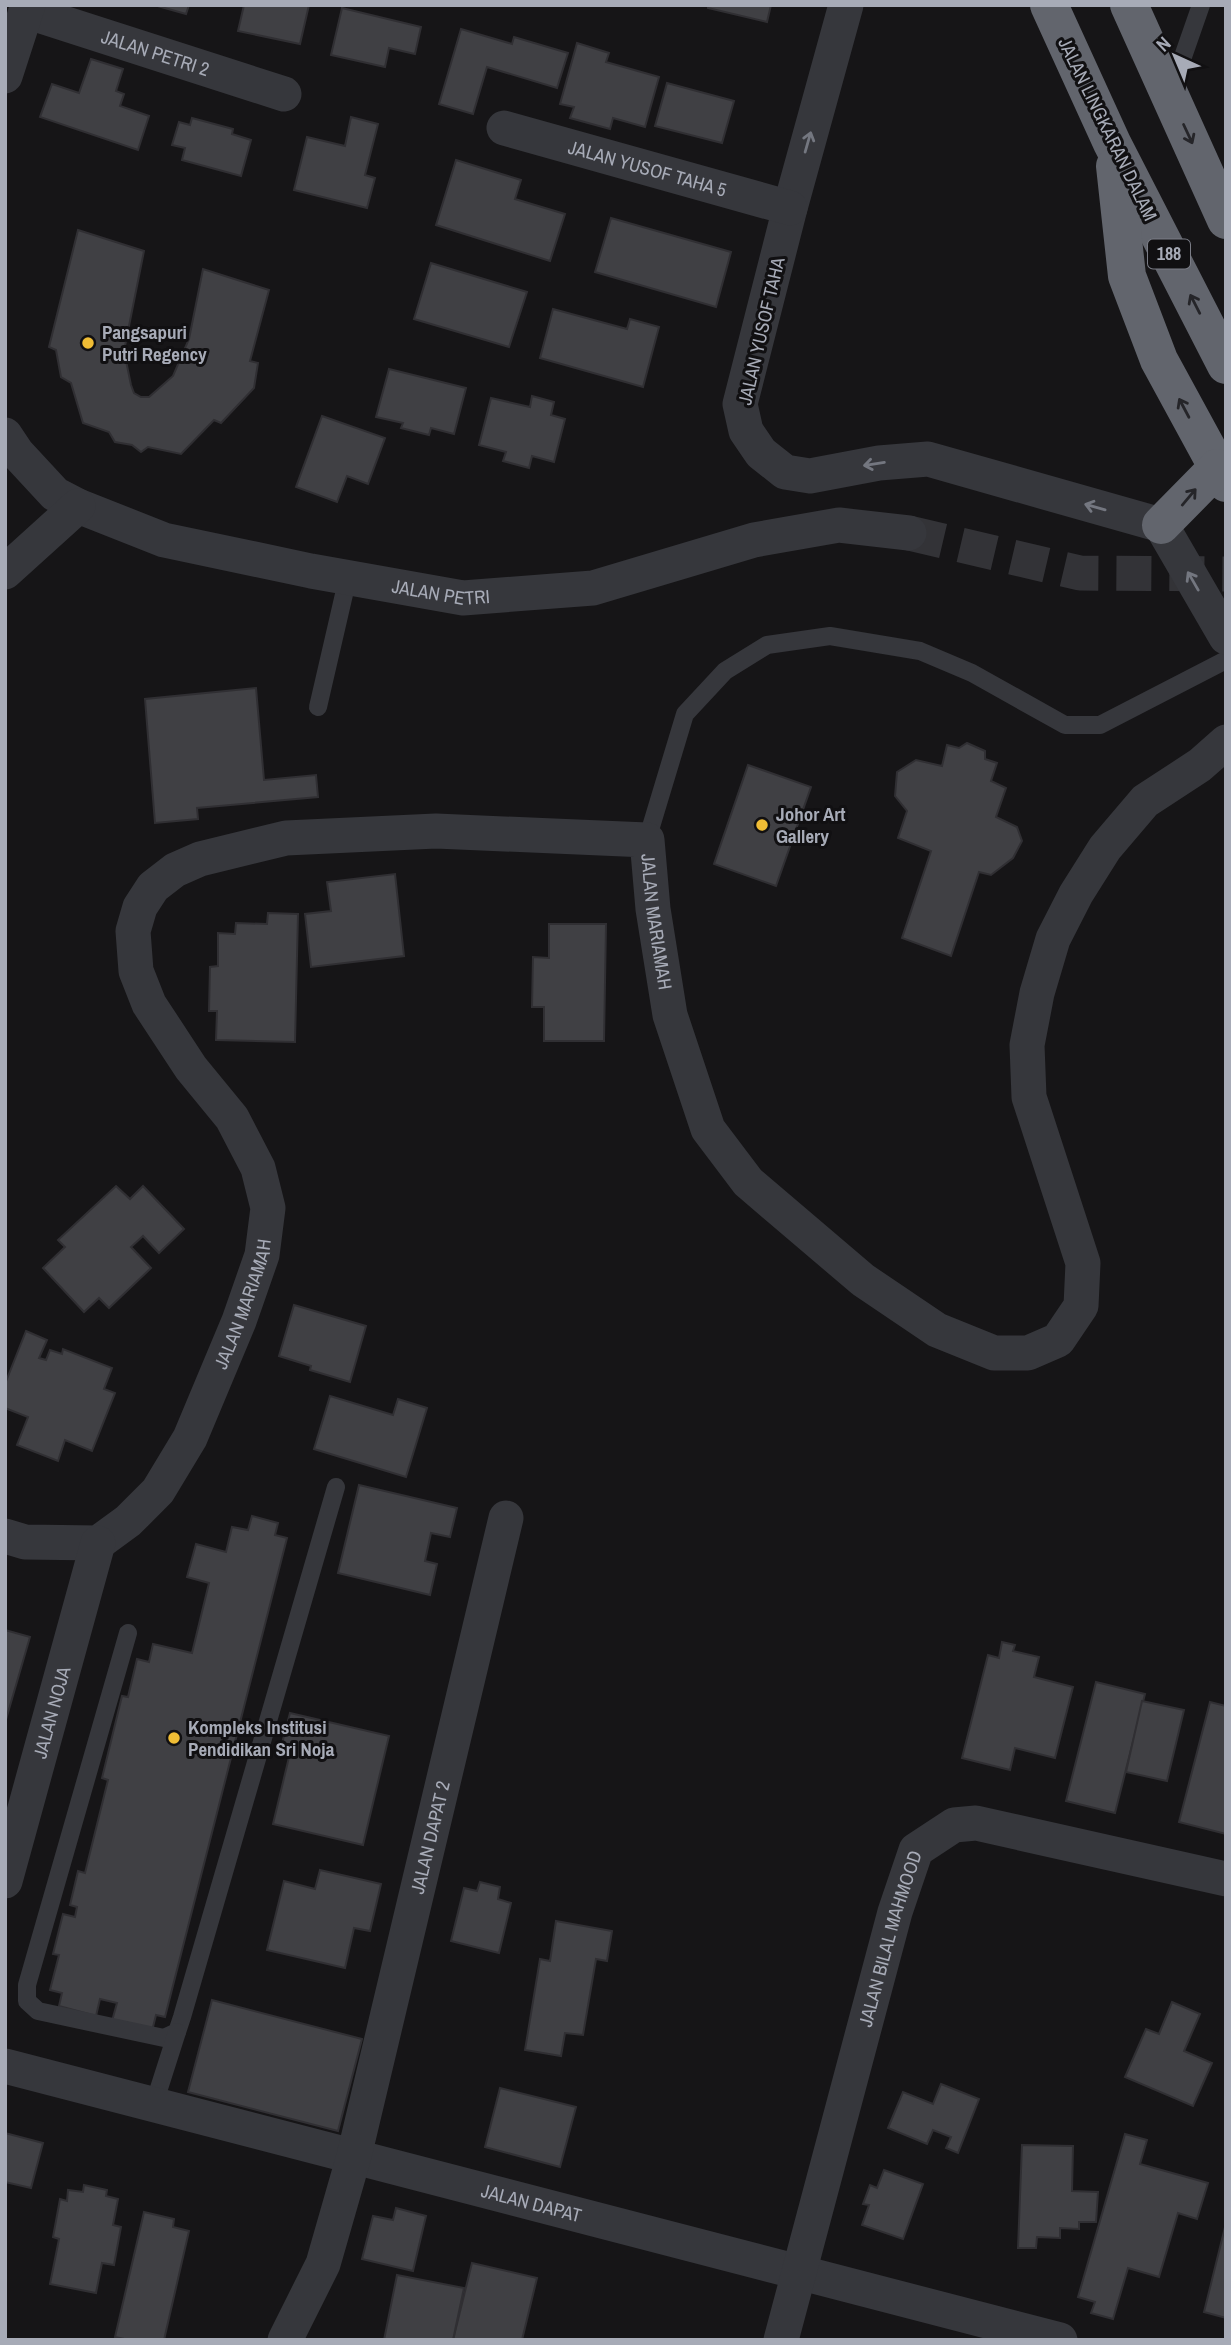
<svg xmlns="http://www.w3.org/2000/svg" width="1231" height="2345" viewBox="0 0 1231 2345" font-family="'Archivo Narrow',sans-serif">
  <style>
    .building { fill: #404044; stroke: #302f33; stroke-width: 2 }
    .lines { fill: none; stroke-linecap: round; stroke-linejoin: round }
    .street-tunnel { stroke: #333337; stroke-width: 35; stroke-dasharray: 35 18; stroke-linecap: butt }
    .lane { stroke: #36373c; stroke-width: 18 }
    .street { stroke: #36373c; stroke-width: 35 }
    .highway { stroke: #62656d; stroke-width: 38 }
    .oneway { stroke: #252529 }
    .oneway2 { stroke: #747780 }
    .poi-dot { fill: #f0bd35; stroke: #111012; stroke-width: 2.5 }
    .labels { text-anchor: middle; stroke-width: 6; stroke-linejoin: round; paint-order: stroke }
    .shield { fill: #111012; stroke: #7a7c86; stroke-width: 2 }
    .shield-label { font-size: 18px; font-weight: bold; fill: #a7abb7 }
    .street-label { font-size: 19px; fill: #a7abb7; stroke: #111012 }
    .poi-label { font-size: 19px; font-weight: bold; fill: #a7abb7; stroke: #111012; text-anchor: start }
  </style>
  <rect width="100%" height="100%" fill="#161517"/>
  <g class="building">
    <polygon points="154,5 189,5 186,14"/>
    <polygon points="244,5 309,5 300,44 238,31"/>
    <polygon points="708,5 771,5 767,22 708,8"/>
    <polygon points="342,8 421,27 415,54 389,48 385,67 331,55"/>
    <polygon points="461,29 512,44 514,37 568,53 557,88 487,67 473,114 439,104"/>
    <polygon points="577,43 609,53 606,62 659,77 645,127 613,118 610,129 570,118 574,107 560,104"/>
    <polygon points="91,59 123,69 116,91 124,94 120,106 149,116 138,150 40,117 52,84 79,93"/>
    <polygon points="667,83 734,101 722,143 655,126"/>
    <polygon points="351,117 378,124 365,175 375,178 367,208 294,190 307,137 345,146"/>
    <polygon points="192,118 233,129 232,134 251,140 241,176 182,160 185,148 172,145 179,122 190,125"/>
    <polygon points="456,160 521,180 515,199 565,214 550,261 436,225"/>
    <polygon points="611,218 731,252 716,307 595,272"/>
    <polygon points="78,230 144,251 124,351 131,385 134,393 141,397 149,397 173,376 189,339 203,269 269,290 250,361 258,363 254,388 221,423 214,420 181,454 148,447 141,452 132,445 115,442 109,432 83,423 71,383 61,377 56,350 49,347"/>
    <polygon points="431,263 527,292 509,347 414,319"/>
    <polygon points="553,309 627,329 630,319 659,327 643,387 540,358"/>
    <polygon points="389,369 466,388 454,434 431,428 429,435 401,428 403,423 376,417"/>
    <polygon points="532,396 554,402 551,415 565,419 554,462 532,456 529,468 503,461 506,452 479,445 491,398 530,407"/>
    <polygon points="322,416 385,438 368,484 347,476 337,502 296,487"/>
    <polygon points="256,688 264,780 316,775 318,797 197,808 198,819 155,823 145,699"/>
    <polygon points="967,743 985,751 985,759 997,763 991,781 1006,788 996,817 1017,827 1022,841 1013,858 991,875 979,872 951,956 902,938 931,851 898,838 907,811 895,796 897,772 916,760 942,766 947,745 959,748"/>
    <polygon points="748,765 811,787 776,886 714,864"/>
    <polygon points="395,874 404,956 311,967 305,914 331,911 327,882"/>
    <polygon points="268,913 298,914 295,1042 216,1040 217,1011 209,1011 210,967 218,966 218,933 235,934 236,923 267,924"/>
    <polygon points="549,924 606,924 604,1041 544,1041 544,1007 532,1007 533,957 549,958"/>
    <polygon points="116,1186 130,1199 143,1186 184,1229 159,1253 143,1236 131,1247 151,1268 109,1308 99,1298 84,1312 43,1268 65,1247 58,1240"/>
    <polygon points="294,1305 366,1326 350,1382 310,1370 311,1366 279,1356"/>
    <polygon points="26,1331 47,1340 39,1358 46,1360 50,1350 62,1354 63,1349 112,1368 104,1389 115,1393 92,1451 65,1440 58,1461 17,1445 28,1417 5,1408 5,1384"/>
    <polygon points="330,1396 393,1415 398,1399 427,1408 406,1477 314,1449"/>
    <polygon points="359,1485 457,1508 450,1537 431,1533 425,1561 437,1564 430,1595 338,1573"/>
    <polygon points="252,1516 278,1523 275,1535 287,1538 165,2017 156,2015 152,2031 112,2021 117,2003 100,1999 96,2016 59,2006 62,1993 50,1990 59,1955 53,1954 63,1914 75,1917 77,1907 70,1905 78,1871 85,1873 108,1780 102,1778 122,1696 128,1697 137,1659 149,1662 153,1644 192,1653 209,1583 187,1577 196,1544 226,1552 232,1527 248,1530"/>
    <polygon points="5,1630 30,1637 5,1723"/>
    <polygon points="1002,1642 1015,1645 1013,1651 1039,1657 1034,1677 1073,1687 1055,1758 1015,1748 1010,1770 962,1758 988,1655 999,1658"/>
    <polygon points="1096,1682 1145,1694 1115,1813 1066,1801"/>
    <polygon points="1142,1701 1184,1710 1167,1781 1126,1772"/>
    <polygon points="1210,1702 1226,1706 1226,1834 1179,1822"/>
    <polygon points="290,1713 389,1736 363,1845 273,1824 290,1753 280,1751"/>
    <polygon points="320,1870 381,1884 370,1931 354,1928 345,1968 267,1950 284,1881 315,1889"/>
    <polygon points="480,1882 500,1887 498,1899 511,1903 499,1953 451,1941 464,1888 477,1891"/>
    <polygon points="556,1921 612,1931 607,1961 596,1959 583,2035 565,2033 561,2056 525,2050 540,1959 550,1961"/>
    <polygon points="212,2000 362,2039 338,2131 188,2092"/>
    <polygon points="1172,2002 1200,2014 1184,2051 1212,2063 1193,2106 1125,2077 1146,2029 1159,2034"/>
    <polygon points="941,2084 979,2099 958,2153 946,2148 951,2137 933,2130 927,2144 888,2128 903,2092 933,2104"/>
    <polygon points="500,2088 576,2107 560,2167 485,2147"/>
    <polygon points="5,2133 43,2143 31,2188 5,2182"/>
    <polygon points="1125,2134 1147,2140 1140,2164 1208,2183 1197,2219 1178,2213 1159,2277 1128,2268 1113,2319 1091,2313 1095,2302 1078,2297"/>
    <polygon points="1022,2145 1073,2146 1072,2191 1098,2192 1096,2222 1079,2222 1079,2229 1060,2228 1060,2238 1037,2237 1036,2248 1018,2248"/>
    <polygon points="884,2170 923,2184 903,2239 862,2225 869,2205 863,2204 870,2185 877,2188"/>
    <polygon points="84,2185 107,2190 106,2196 118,2199 113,2225 121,2227 114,2265 102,2263 96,2293 50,2284 59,2239 53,2237 60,2199 67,2201 68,2190 83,2192"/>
    <polygon points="396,2208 426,2216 413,2271 362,2259 373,2216 393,2220"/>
    <polygon points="144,2212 174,2219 173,2227 189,2231 164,2340 129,2340 115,2337"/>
    <polygon points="1226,2223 1226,2318 1204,2312"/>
    <polygon points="472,2263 537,2278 522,2340 453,2340"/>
    <polygon points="397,2275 464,2288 453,2340 384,2340"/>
  </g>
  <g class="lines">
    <polyline class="street-tunnel" points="909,533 1080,573 1226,574"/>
    <g class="lane">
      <polyline points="1171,91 1201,5"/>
      <polyline points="318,707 348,577"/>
      <polyline points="647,840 685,714 725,671 767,645 830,636 920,651 972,673 1065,725 1100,725 1226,660"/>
      <polyline points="128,1633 27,1985 27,2001 38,2011 164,2038 177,2032 182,2017 336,1487"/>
      <polyline points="154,2104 177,2032"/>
    </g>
    <g class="street">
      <polyline points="846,5 790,208 740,404 746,431 761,453 785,472 810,476 879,463 928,459 1161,525 1226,637"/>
      <path id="s1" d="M 26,11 L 284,94"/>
      <polyline points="5,76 28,5"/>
      <path id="s2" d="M 504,128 L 790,208"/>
      <path id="s3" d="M 5,435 L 17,453 L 55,494 L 78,506 L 164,540 L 311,571 L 463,598 L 593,588 L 754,540 L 839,525 L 909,533"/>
      <polyline points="5,572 78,506"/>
      <path id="s4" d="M 5,1536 L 25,1542 L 98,1543 L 128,1521 L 158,1491 L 190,1438 L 239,1321 L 262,1255 L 268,1208 L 258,1168 L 232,1118 L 191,1068 L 149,1004 L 136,971 L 133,931 L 140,907 L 153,887 L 175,870 L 200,859 L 286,838 L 436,831 L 647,840 L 653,909 L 670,1015 L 708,1129 L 748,1182 L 863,1280 L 937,1330 L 994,1353 L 1028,1353 L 1058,1340 L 1081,1306 L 1083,1263 L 1029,1097 L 1027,1045 L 1037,993 L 1053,939 L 1076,894 L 1105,848 L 1145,801 L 1200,765 L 1226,742"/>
      <path id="s5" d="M 5,1881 L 98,1543"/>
      <path id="s6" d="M 5,2066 L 1060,2340"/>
      <path id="s7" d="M 285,2340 L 323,2264 L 354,2156 L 506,1518"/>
      <path id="s8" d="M 781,2340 L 895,1912 L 916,1850 L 954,1825 L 976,1823 L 1226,1879"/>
    </g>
    <g class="highway">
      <polyline points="1049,5 1112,143 1226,365"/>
      <polyline points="1129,5 1226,220"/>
      <polyline points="1115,166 1127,276 1159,360 1226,483"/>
      <polyline points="1161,525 1217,468"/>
    </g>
  </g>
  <defs><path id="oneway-shaft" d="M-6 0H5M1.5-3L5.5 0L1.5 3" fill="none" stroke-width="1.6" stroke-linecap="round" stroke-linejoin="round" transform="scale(1.75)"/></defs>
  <g class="oneway">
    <use href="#oneway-shaft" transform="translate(1188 134) rotate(65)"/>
    <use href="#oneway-shaft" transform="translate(1195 304) rotate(-117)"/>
    <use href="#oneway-shaft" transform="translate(1184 408) rotate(-118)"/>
    <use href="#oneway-shaft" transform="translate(1189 497) rotate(-50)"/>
  </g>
  <g class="oneway2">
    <use href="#oneway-shaft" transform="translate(808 142) rotate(-74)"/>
    <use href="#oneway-shaft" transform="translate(874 464) rotate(171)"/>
    <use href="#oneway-shaft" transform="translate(1095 507) rotate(-164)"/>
    <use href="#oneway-shaft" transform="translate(1193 581) rotate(-120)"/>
  </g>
  <g class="poi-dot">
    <circle cx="88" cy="343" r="7"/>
    <circle cx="762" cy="825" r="7"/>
    <circle cx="174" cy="1738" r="7"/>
  </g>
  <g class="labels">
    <rect class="shield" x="1148" y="239.5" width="42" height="29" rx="5"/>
    <g class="shield-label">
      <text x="1169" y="260">188</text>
    </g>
    <g class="street-label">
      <text dy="7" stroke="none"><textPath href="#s1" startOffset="136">JALAN PETRI 2</textPath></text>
      <text transform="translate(1108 129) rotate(64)" y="7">JALAN LINGKARAN DALAM</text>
      <text dy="7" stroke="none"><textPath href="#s2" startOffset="149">JALAN YUSOF TAHA 5</textPath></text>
      <text transform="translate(761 331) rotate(-77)" y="7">JALAN YUSOF TAHA</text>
      <text dy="7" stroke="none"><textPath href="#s3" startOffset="478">JALAN PETRI</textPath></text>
      <text dy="7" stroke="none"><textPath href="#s4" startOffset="1430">JALAN MARIAMAH</textPath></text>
      <text dy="7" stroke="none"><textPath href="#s4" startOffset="380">JALAN MARIAMAH</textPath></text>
      <text dy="7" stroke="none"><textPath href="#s5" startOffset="175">JALAN NOJA</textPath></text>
      <text dy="7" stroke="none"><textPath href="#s7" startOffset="525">JALAN DAPAT 2</textPath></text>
      <text dy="7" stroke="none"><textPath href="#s8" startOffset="416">JALAN BILAL MAHMOOD</textPath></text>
      <text dy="7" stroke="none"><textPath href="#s6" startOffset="544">JALAN DAPAT</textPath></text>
    </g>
    <g class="poi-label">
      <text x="102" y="339">Pangsapuri<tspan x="102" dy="22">Putri Regency</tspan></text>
      <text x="776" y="821">Johor Art<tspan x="776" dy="22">Gallery</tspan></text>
      <text x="188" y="1734">Kompleks Institusi<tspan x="188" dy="22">Pendidikan Sri Noja</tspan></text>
    </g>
  </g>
  <rect width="1231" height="2345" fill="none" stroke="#a7abb7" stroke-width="14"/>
  <g transform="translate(1175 56) rotate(316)" stroke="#111012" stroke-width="5" paint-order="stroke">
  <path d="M0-5L12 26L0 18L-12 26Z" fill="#a7abb7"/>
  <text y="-10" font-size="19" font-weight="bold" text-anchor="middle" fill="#a7abb7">N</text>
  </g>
</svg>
